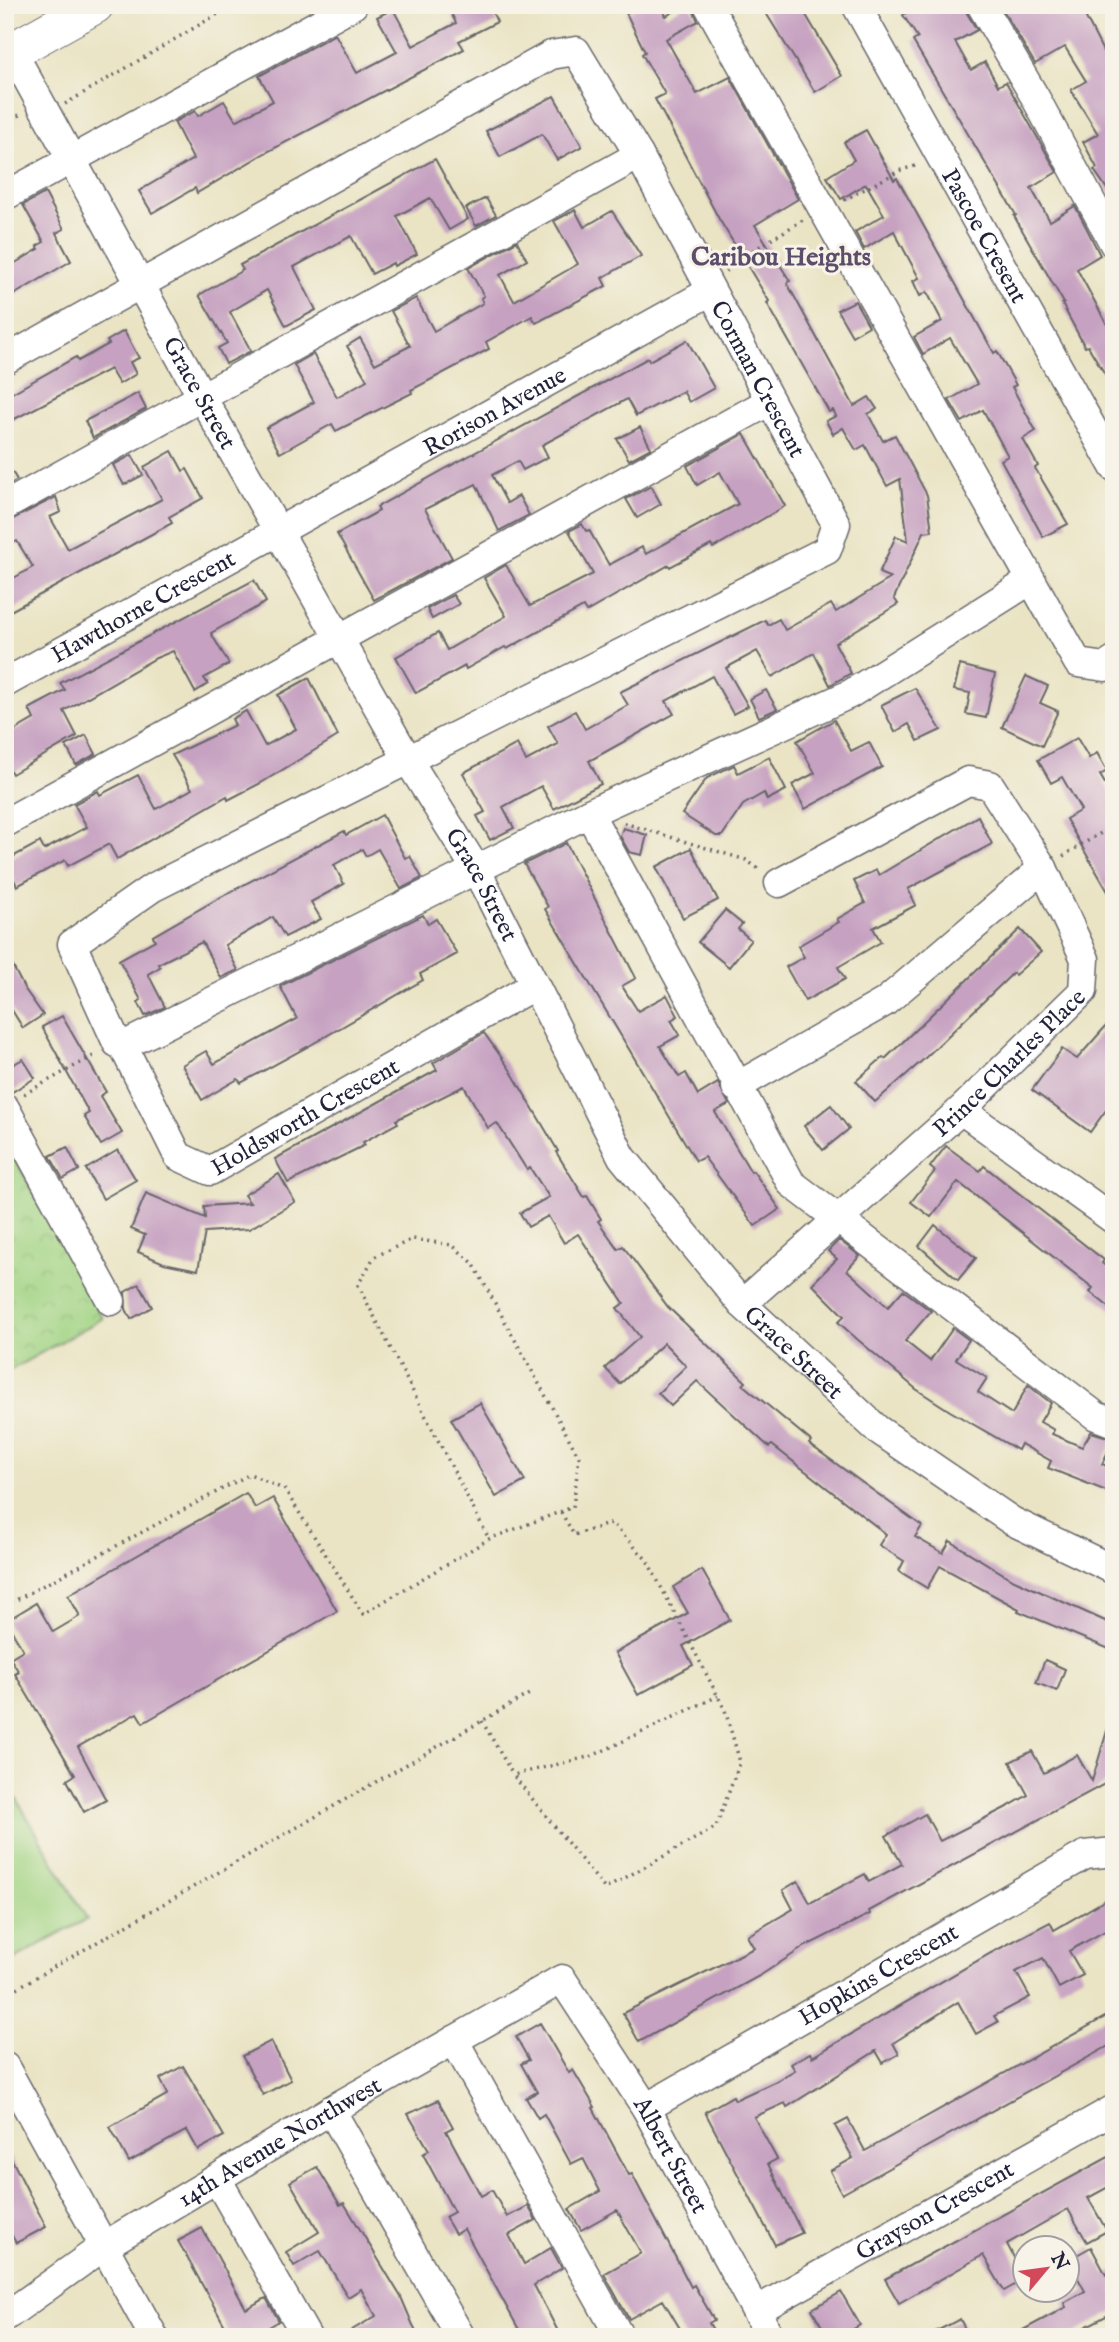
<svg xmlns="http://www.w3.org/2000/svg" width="1119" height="2342" viewBox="0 0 1119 2342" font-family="'IM FELL English',serif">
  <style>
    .green { fill: #a2d484; stroke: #627b60; stroke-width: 2 }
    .park { fill: url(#park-crowns); stroke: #627b60; stroke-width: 2 }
    .building { fill: #c6a1c1 }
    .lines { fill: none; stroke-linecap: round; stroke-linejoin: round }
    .minor-casing { stroke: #68666b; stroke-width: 31 }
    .major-casing { stroke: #68666b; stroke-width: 39 }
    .path { stroke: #68666b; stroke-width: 3.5; stroke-dasharray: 2 5; stroke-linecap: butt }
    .minor { stroke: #fff; stroke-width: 28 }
    .major { stroke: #fff; stroke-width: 37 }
    .labels { text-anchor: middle; stroke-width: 6; stroke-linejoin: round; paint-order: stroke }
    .street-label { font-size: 24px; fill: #22223b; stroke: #f7f3e8 }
    .neighbourhood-label { font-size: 26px; font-weight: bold; fill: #5b4e6a; stroke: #f7f3e8 }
  </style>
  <defs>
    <pattern id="park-crowns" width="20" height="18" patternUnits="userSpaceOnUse" patternTransform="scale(1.75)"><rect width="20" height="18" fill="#a2d484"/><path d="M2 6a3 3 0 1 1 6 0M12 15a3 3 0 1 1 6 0" fill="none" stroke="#8bb673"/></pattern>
  </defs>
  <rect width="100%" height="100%" fill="#f7f3e8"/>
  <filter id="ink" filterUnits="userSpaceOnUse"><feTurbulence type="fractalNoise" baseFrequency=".0143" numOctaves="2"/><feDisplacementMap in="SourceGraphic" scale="14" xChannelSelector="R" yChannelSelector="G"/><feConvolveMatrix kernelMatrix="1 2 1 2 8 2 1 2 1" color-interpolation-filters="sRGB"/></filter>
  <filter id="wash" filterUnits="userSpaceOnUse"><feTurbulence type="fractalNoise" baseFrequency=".00686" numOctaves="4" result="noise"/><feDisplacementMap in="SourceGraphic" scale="28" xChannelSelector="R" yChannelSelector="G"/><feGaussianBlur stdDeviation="1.57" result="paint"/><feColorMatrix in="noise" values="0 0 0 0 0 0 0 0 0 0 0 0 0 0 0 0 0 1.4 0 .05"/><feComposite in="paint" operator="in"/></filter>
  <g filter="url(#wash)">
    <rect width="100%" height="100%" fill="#eae4c5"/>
    <polygon class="green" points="12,1791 87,1919 5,1964 5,1795"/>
    <polygon class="park" points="5,1141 103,1318 5,1373"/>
    <g id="blocks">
      <g class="building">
        <polygon points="447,5 489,5 497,22 459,41 464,49 265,153 197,193 195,188 152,213 139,191 193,159 174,122 195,111 198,116 224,101 236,121 273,101 259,76 335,34 357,73 397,52 377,17 393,9 413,46 456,23"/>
        <polygon points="641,5 661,5 666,16 685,5 691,5 698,21 666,39 697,94 730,77 798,199 755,225 790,281 787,283 854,406 869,397 877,409 868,414 883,441 895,435 927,495 932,531 924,532 894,598 898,604 835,643 851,673 830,685 814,653 772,677 757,651 726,668 748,706 733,714 712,676 666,701 674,714 589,761 601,784 554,809 541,786 503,807 514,828 490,840 477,816 485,812 463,773 517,744 526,761 558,744 548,726 575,711 585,729 628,705 620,692 765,620 768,625 779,619 785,630 831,604 836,612 891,578 879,573 896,536 908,541 900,479 887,486 865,445 856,450 843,428 833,434 826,421 836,416 833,410 829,412 767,303 769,301 719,219 655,99 665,94 642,54 645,52 626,13"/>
        <polygon points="761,5 800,5 842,76 815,92"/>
        <polygon points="919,5 962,5 977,30 955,42 971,70 985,62 998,86 1006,82 1057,172 1031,188 1050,221 1075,206 1086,227 1100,255 1077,269 1114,337 1114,389 1088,346 1085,347 1062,304 1064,303 1014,216 1016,215 913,41 918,38 903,15"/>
        <polygon points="1000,5 1068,5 1073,13 1081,8 1114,73 1114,199 1094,170 1097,168 1083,142 1098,134 1071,90 1086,81 1065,47 1035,64"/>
        <polygon points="554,96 582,146 557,160 542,134 500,157 486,131"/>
        <polygon points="866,130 894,180 897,178 994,353 997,351 1016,385 1012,387 1036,431 1023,439 1038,466 1035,468 1068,524 1043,537 1001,460 1008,456 983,410 962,422 949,400 977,384 950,338 923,354 914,337 942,321 927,292 920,296 913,281 919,278 894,231 864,249 855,232 884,215 866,184 841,199 827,177 854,160 844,142"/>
        <polygon points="435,159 468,219 449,230 430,198 397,216 417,254 394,266 393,263 372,274 351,236 294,267 316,310 286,326 267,290 230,312 251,351 226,364 218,348 227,343 199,295 243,270 240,265"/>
        <polygon points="45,193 64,229 56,233 71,261 5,300 5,269 39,249 37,246 44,242 23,205"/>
        <polygon points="486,198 496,215 476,226 466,208"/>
        <polygon points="575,210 584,227 612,211 641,256 602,278 606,286 536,323 532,316 486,342 489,349 411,390 412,393 336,431 332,424 280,453 266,428 314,402 294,365 313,354 337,397 367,380 347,346 360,338 375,364 410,346 391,311 416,298 434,331 483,303 481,298 484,296 468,268 517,241 527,260 500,275 514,301 578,264 554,221"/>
        <polygon points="855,301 869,326 852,336 837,310"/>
        <polygon points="124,331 139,358 130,362 136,374 119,384 110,369 5,424 5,397 76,357 78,361 109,344 107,341"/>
        <polygon points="687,340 714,388 689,402 683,391 636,416 627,399 542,445 548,457 523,470 518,461 492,475 507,503 519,496 529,515 499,531 476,484 425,509 452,558 374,600 337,534 379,511 377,507 454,464 648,358 649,361"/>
        <polygon points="138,393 146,409 93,438 85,421"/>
        <polygon points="640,427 651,448 629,460 617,439"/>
        <polygon points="744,434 785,506 713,548 711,545 670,567 669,565 586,612 583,607 507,649 505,647 466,669 465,666 416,693 396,657 438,633 447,650 506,616 484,578 506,565 530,606 593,574 569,531 582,524 586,531 589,530 609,565 642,547 646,554 738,504 720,472 697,485 687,466"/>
        <polygon points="172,451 183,471 187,469 203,498 169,517 172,523 5,614 5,583 33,567 17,541 5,548 5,523 56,497 61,512 50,517 68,549 162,499 144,467"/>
        <polygon points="132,455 143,475 124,485 113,465"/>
        <polygon points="5,460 17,480 5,487"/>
        <polygon points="651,486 661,504 637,518 626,499"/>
        <polygon points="254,580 266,602 211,633 229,664 204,678 208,684 195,692 173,651 156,658 64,711 77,736 12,774 5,762 5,736 34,719 29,709 65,690 60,683"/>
        <polygon points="453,595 459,604 432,619 427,609"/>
        <polygon points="960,665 995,674 986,718 966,714 970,693 954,690"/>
        <polygon points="1026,676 1048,686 1040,703 1058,711 1042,746 1002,727"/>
        <polygon points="309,678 338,736 261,783 228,800 227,796 117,859 109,844 68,866 65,860 17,886 5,861 40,842 44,850 87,827 74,804 98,791 100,795 138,775 156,809 192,789 172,755 235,725 232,719 246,711 265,746 296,729 278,695"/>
        <polygon points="915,688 941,730 918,741 909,724 895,732 881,705"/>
        <polygon points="766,690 777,709 759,717 750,699"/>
        <polygon points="834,720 851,751 869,742 882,767 805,809 792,785 815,773 797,741"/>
        <polygon points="86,735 96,754 76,765 66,746"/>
        <polygon points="1077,738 1089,758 1097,753 1107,771 1100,775 1114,799 1114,902 1066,819 1081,810 1062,777 1051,783 1038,760"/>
        <polygon points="769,757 786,790 767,800 764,793 743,805 722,836 716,836 682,814 707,778 734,765 738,773"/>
        <polygon points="382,815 405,858 410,856 422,878 401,889 378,849 366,856 362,849 334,865 344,884 311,902 321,919 285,937 273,917 225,945 238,970 221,978 202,942 158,964 160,967 148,974 165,1007 145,1016 138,1002 141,1000 119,960 155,940 153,936 219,898 344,831 346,835"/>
        <polygon points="978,816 992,844 908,889 916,905 873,928 881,942 838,967 845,979 805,1001 786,967 804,957 798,946 839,922 837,919 865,903 854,881 876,870 879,875"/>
        <polygon points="623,828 647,835 642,855 629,852 620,836"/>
        <polygon points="566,843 636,978 622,986 638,1011 667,995 678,1016 671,1020 680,1035 660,1046 679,1077 686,1073 698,1095 718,1083 729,1104 715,1112 751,1172 753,1171 780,1209 755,1226 704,1157 696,1161 545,909 548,907 524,864"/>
        <polygon points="691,848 718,900 683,918 656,867"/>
        <polygon points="725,910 742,924 738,929 751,940 729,967 698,942"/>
        <polygon points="423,915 428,924 436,919 457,954 420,974 423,980 309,1046 241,1083 238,1079 202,1100 182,1065 206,1051 214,1064 297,1019 280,986"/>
        <polygon points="1020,929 1041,952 1015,975 1013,973 923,1060 875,1102 856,1081 883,1057 885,1059"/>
        <polygon points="5,951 24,988 43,1015 23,1028 5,999"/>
        <polygon points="62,1016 106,1092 100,1096 122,1133 101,1145 84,1116 89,1113 42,1027"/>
        <polygon points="1114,1017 1114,1099 1090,1132 1032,1090 1062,1049 1077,1059"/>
        <polygon points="484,1033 509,1068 558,1151 556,1152 584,1197 587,1196 601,1219 598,1221 618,1249 623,1246 668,1307 746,1382 743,1385 811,1441 809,1444 922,1526 915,1537 943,1553 950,1541 1010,1578 1114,1625 1114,1651 1018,1611 1019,1609 940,1566 927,1588 899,1571 904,1561 879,1545 886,1534 772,1445 769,1447 697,1381 671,1406 658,1393 686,1366 664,1343 620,1384 605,1368 640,1337 617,1308 624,1303 578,1234 564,1243 548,1216 528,1227 520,1213 549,1197 530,1168 527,1170 497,1123 488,1128 464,1086 396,1120 398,1123 363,1142 365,1145 288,1183 275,1159 437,1070 433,1063"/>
        <polygon points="23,1059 35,1078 12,1092 5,1080 5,1069"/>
        <polygon points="831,1105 849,1129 823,1150 804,1126"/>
        <polygon points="946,1146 980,1171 984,1166 1104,1260 1102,1263 1114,1273 1114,1311 1090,1292 1093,1288 958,1182 931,1217 911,1202 935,1171 930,1167"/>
        <polygon points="67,1147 79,1170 63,1179 50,1156"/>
        <polygon points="118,1150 136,1180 103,1199 86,1169"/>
        <polygon points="279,1174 295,1202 249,1229 205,1232 198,1270 164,1263 138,1252 145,1235 131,1229 146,1193 205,1218 204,1206 250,1203 244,1195"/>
        <polygon points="935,1225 976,1258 958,1280 919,1246"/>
        <polygon points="839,1240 860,1256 847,1270 888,1307 903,1290 931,1311 905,1341 930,1361 953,1328 969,1340 956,1359 987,1378 978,1392 1012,1414 1028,1385 1051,1403 1040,1422 1054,1430 1052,1434 1082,1447 1091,1432 1114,1439 1102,1464 1114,1469 1114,1494 1048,1468 1051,1461 1021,1444 1018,1450 950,1411 916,1389 857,1339 838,1322 844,1316 812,1284 837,1259 828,1251"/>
        <polygon points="139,1284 152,1307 131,1319 126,1309 125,1292"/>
        <polygon points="480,1403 525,1481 496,1497 451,1419"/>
        <polygon points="246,1493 255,1508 273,1498 337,1611 143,1723 137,1713 78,1747 106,1800 84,1812 67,1780 75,1775 15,1674 19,1672 10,1658 23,1650 6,1621 36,1603 53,1632 80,1616 68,1595"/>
        <polygon points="702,1570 730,1620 683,1646 693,1665 638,1695 615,1653 688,1613 673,1587"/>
        <polygon points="1045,1660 1065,1669 1057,1691 1036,1683"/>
        <polygon points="1110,1721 1114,1721 1114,1779 869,1911 870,1914 804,1947 761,1975 639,2042 623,2013 754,1948 747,1936 793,1909 783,1890 798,1881 810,1903 865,1874 869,1882 902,1864 886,1836 925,1814 940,1841 1009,1806 1028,1795 1010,1762 1032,1751 1044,1773 1077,1755 1092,1781"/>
        <polygon points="1114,1895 1114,1926 1069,1951 1083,1975 1059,1988 1043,1958 1016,1972 1030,1997 994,2016 998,2022 976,2034 958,2002 893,2043 899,2054 883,2063 876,2051 787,2107 785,2103 754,2117 777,2159 768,2164 802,2233 775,2245 705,2112 733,2096 735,2100 774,2082 795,2070 791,2064 810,2053 812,2057 991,1953 1050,1922 1054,1930"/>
        <polygon points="1114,2012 1114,2043 842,2194 830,2171 853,2158 835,2126 848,2119 865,2151"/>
        <polygon points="540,2023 569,2073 573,2070 595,2107 593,2108 629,2175 632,2174 691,2287 694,2285 714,2320 709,2323 717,2337 685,2337 663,2300 629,2319 604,2274 641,2253 617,2210 581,2230 569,2209 600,2191 583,2158 571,2164 544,2114 538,2118 526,2098 537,2092 521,2064 529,2060 516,2037"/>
        <polygon points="271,2041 291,2080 263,2095 242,2056"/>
        <polygon points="183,2066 224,2136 198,2150 187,2130 129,2162 110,2127 168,2094 160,2079"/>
        <polygon points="438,2100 453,2127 446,2131 481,2196 492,2190 507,2217 528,2206 536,2220 509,2235 524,2264 551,2248 562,2268 534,2285 561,2337 523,2337 464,2229 455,2234 445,2217 454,2212 423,2154 429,2150 408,2114"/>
        <polygon points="5,2146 46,2227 16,2243 5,2223"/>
        <polygon points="1114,2154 1114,2184 1088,2198 1107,2231 1087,2242 1068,2209 1007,2244 1025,2279 1004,2291 983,2255 899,2303 885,2279"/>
        <polygon points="317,2167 340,2205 344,2203 401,2297 418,2337 340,2337 376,2316 361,2289 348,2297 320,2251 294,2266 286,2252 319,2232 290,2182"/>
        <polygon points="202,2228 246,2309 266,2298 279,2321 252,2337 231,2337 178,2241"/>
        <polygon points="1091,2247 1106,2275 1114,2271 1114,2312 1066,2337 1010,2337 1066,2307 1064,2303 1085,2291 1068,2260"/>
        <polygon points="841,2292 860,2325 840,2337 828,2337 812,2309"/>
        <polygon points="960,2319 969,2337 925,2337"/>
      </g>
    </g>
  </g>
  <g filter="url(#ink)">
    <use href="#blocks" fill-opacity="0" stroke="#68666b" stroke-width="2"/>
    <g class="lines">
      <g class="minor-casing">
        <g id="minor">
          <polyline points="708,5 1078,663 1105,667 1114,661"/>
          <path id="s1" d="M 856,5 L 1114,467"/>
          <polyline points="981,5 1035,97 1114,244"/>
          <path id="s2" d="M 12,51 L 203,399 L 408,760 L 476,869 L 622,1157 L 742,1304 L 877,1429 L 1012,1521 L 1114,1570"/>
          <polyline points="5,196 353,5"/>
          <path id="s3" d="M 5,360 L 551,55 L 576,51 L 639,155 L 836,524 L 827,550 L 152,888 L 72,944 L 117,1043 L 123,1046 L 178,1156 L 210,1171 L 533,986"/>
          <polyline points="5,506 639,155"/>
          <path id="s4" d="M 5,683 L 711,291"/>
          <polyline points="589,813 791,1183 1096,1416 1114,1423"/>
          <polyline points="5,823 770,401"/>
          <polyline points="123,1046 589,813 850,694 1031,580"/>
          <polyline points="736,1087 885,1002 1043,868"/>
          <polyline points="5,1108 111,1301"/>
          <polyline points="961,1110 1114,1220"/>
          <path id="s5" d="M 742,1304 L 961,1110 L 1083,991 L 1085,959 L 1043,868 L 990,785 L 968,781 L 779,883"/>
          <polyline points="454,2040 620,2337"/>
          <polyline points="5,2067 154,2337"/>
          <path id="s6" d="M 646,2108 L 1085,1855 L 1114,1852"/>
          <polyline points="331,2110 461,2337"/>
          <polyline points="217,2179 307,2337"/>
          <path id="s7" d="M 756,2311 L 1114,2109"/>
          <path id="s8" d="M 5,2317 L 104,2246 L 331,2110 L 562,1979 L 646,2108 L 770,2337"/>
        </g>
      </g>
      <g class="major-casing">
        <polyline id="major" points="5,55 95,5"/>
      </g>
      <g class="path">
        <polyline points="65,104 233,5"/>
        <polyline points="5,122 22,114"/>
        <polyline points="844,200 901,170 919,165"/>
        <polyline points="726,272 734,262 803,220"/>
        <polyline points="624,823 746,860 762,871"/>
        <polyline points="1063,856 1114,825"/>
        <polyline points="24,1094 97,1054"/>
        <polyline points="561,1512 574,1535 612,1523 647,1560 725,1710 740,1762 716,1827 605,1889 513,1775 592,1756 718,1696"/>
        <polyline points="5,1606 250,1474 285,1490 363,1614 489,1539 573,1507 579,1457 473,1263 452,1245 413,1239 374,1257 358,1285 489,1539"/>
        <polyline points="482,1721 513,1775"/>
        <polyline points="5,1995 529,1694"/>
      </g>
      <use href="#minor" class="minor"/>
      <use href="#major" class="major"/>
    </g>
  </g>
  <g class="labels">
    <g class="street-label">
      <text dy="8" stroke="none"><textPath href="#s1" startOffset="264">Pascoe Cresent</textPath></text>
      <text dy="8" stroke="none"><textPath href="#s3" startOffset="1026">Corman Crescent</textPath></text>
      <text dy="8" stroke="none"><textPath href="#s2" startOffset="390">Grace Street</textPath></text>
      <text dy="8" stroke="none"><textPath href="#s4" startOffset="560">Rorison Avenue</textPath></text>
      <text dy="8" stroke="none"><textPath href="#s4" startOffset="158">Hawthorne Crescent</textPath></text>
      <text dy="8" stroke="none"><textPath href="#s2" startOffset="957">Grace Street</textPath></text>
      <text dy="8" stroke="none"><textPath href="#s5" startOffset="360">Prince Charles Place</textPath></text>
      <text dy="8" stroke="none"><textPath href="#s3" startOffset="2454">Holdsworth Crescent</textPath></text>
      <text dy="8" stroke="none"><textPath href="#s2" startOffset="1524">Grace Street</textPath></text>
      <text dy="8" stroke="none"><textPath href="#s6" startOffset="268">Hopkins Crescent</textPath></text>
      <text dy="8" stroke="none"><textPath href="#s8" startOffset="326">14th Avenue Northwest</textPath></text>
      <text dy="8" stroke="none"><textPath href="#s8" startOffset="859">Albert Street</textPath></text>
      <text dy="8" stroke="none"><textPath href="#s7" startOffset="205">Grayson Crescent</textPath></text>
    </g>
    <g class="neighbourhood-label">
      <text x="781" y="265">Caribou Heights</text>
    </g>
  </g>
  <rect width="1119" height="2342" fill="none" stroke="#f7f3e8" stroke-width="28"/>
  <g transform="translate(1046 2269) rotate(61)"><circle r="33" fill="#f7f3e8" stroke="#a29fa3" stroke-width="2"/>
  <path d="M0-5L12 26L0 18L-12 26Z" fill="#d1495b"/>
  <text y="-10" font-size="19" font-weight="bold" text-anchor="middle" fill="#22223b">N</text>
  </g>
</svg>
